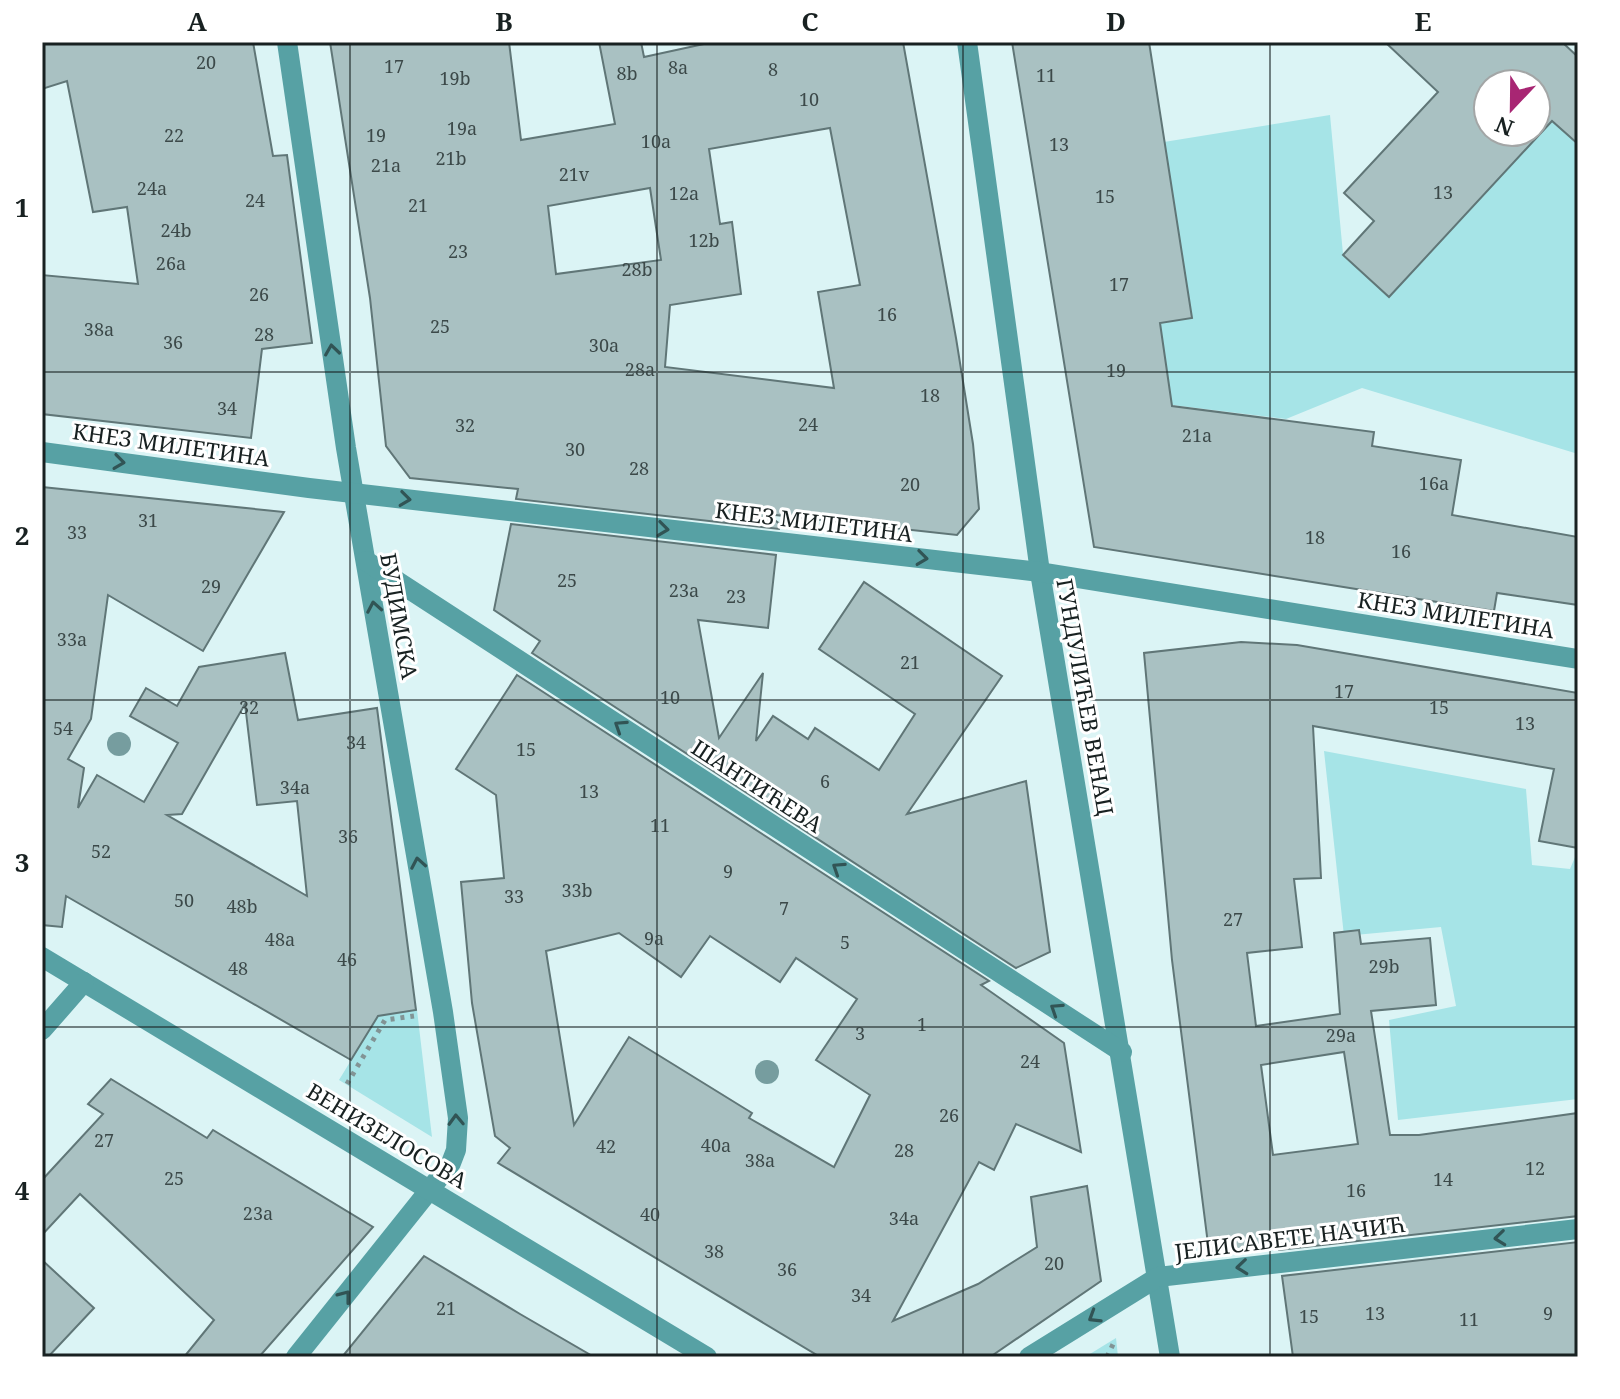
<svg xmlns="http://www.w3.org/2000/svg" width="1620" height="1399" viewBox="0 0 1620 1399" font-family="'Noto Serif',serif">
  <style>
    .green { fill: #a6e4e7 }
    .building { fill: #a9c1c2; stroke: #607677; stroke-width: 2; fill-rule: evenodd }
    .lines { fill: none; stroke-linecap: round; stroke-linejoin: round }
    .path { stroke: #829495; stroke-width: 5; stroke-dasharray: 4 6; stroke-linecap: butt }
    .minor { stroke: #57a1a4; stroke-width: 20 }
    .tree { fill: #769d9f }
    .oneway { stroke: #315455 }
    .grid { fill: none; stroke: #182121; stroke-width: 2; stroke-opacity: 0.55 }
    .labels { text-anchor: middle; stroke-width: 6; stroke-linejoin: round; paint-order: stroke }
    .number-label { font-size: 18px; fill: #3c4949 }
    .street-label { font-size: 22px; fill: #182121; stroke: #fff }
    .neatline { fill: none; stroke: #182121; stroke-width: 3 }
    .grid-label { font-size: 26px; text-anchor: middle; font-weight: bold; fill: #182121 }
  </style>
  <rect width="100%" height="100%" fill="#dbf4f5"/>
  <g class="green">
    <polygon points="1330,115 1343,254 1389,297 1552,121 1578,145 1578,454 1362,388 1286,419 1172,405 1160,323 1192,317 1164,142"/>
    <polygon points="1324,751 1526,789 1532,865 1570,869 1578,850 1578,1099 1398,1120 1389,1020 1456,1006 1441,927 1344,936"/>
    <polygon points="417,1010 432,1137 339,1080 372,1026 357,1018"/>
    <polygon points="1116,1338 1118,1357 1085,1357"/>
  </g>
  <g class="building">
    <polygon points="42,42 253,42 273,156 287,155 312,343 262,349 251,438 42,414 42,275 138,284 127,207 93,212 67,81 42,89"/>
    <path d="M 330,42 L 509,42 L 521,140 L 615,124 L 599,42 L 641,42 L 644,57 L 713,42 L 903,42 L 956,338 L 973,444 L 979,509 L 957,535 L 766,514 L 780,524 L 779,529 L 516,499 L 518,489 L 410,478 L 386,446 L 370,298 ZM 830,128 L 860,285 L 818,292 L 834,388 L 665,367 L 670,305 L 741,294 L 732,222 L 720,224 L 709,149 ZM 650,188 L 661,260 L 556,274 L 548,206 Z"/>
    <polygon points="1012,42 1149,42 1192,318 1160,323 1172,406 1374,432 1372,446 1461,460 1452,515 1578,537 1578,605 1497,593 1494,611 1094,547"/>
    <path d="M 1385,42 L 1562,42 L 1578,57 L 1578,144 L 1552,121 L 1389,297 L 1343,255 L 1374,221 L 1344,193 L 1438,92 ZM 1488,84 L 1536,84 L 1536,132 L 1488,132 Z"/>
    <path d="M 42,487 L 284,512 L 203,651 L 108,595 L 91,719 L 68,759 L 84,768 L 78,808 L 97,775 L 144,802 L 178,743 L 130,716 L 146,688 L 177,706 L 199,667 L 285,653 L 298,720 L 377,708 L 416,1010 L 378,1016 L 351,1060 L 66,896 L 62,927 L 42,925 ZM 245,704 L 257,805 L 297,801 L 307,896 L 167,815 L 182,814 Z"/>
    <polygon points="511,524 776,555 768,628 698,620 719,738 763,673 756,741 773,716 808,739 815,728 879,770 915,714 819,649 864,582 1002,676 907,814 1026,781 1050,952 1016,968 532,653 540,641 494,610"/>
    <path d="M 1241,642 L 1297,645 L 1578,693 L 1578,848 L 1539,841 L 1554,769 L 1313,726 L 1321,878 L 1294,879 L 1302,947 L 1247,953 L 1256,1026 L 1340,1014 L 1334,933 L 1359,930 L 1361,944 L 1430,938 L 1436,1005 L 1371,1011 L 1390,1135 L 1419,1135 L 1578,1113 L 1578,1216 L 1279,1250 L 1278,1246 L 1209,1252 L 1172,960 L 1144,653 ZM 1344,1052 L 1358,1144 L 1273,1155 L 1261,1065 Z"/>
    <path d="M 517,675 L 989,981 L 981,985 L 1064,1043 L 1081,1152 L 1016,1124 L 994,1170 L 979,1162 L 893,1321 L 978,1284 L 1037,1247 L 1031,1197 L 1087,1186 L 1101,1281 L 990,1357 L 809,1357 L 815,1354 L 498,1163 L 510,1148 L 495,1136 L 472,1003 L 461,882 L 504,878 L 496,795 L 456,769 ZM 619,933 L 681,977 L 710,936 L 780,982 L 796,958 L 857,999 L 816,1060 L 870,1095 L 834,1167 L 749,1118 L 752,1113 L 629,1037 L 574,1125 L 546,951 Z"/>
    <polygon points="111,1079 207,1138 213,1130 373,1227 259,1357 184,1357 214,1320 80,1194 42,1235 42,1180 103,1114 88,1104"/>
    <polygon points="1578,1242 1578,1357 1293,1357 1282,1276"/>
    <polygon points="424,1256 520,1314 594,1357 342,1357"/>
    <polygon points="42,1260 94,1308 48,1357 42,1357"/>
  </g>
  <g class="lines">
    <g class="path">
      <polyline points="347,1084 385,1020 414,1016"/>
      <polyline points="1107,1357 1115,1340"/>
    </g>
    <g class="minor">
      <polyline points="287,42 346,448 443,1012 458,1118 456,1150 451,1163 296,1357"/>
      <polyline points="967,42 1040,572 1170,1357"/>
      <polyline points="42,452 309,488 1040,572 1578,659"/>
      <polyline points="366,561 1122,1052"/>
      <polyline points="42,957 707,1357"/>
      <polyline points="42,1030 84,982"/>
      <polyline points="1029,1357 1158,1277 1578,1229"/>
    </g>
  </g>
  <g class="tree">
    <circle cx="119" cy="744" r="12"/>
    <circle cx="767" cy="1072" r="12"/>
  </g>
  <defs><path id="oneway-chevron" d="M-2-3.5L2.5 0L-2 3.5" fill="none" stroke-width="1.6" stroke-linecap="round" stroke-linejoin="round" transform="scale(2)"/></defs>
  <g class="oneway">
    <use href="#oneway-chevron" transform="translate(332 350) rotate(-98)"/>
    <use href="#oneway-chevron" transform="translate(119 462) rotate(8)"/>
    <use href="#oneway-chevron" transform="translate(405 499) rotate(7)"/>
    <use href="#oneway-chevron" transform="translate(663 529) rotate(7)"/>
    <use href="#oneway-chevron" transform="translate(922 558) rotate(7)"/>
    <use href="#oneway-chevron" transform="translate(374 607) rotate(-100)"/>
    <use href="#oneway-chevron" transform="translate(620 726) rotate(-147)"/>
    <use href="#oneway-chevron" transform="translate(418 863) rotate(-100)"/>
    <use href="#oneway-chevron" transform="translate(838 868) rotate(-147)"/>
    <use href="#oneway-chevron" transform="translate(1056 1009) rotate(-147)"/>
    <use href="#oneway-chevron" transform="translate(456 1120) rotate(-92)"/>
    <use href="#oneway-chevron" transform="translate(1500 1238) rotate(174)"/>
    <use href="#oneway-chevron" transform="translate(1242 1267) rotate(174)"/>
    <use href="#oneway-chevron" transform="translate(345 1296) rotate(-52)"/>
    <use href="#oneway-chevron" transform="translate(1094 1317) rotate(148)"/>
  </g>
  <path class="grid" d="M 350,42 L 350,1357M 657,42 L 657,1357M 963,42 L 963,1357M 1270,42 L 1270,1357M 42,372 L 1578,372M 42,700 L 1578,700M 42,1027 L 1578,1027"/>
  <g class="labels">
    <g class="number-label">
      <text x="206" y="69">20</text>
      <text x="394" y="73">17</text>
      <text x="678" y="74">8a</text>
      <text x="773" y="76">8</text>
      <text x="627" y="80">8b</text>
      <text x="1046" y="82">11</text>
      <text x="455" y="85">19b</text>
      <text x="809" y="106">10</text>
      <text x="462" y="135">19a</text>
      <text x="174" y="142">22</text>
      <text x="376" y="142">19</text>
      <text x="656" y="148">10a</text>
      <text x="1059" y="151">13</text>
      <text x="451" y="165">21b</text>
      <text x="386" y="172">21a</text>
      <text x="574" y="181">21v</text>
      <text x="152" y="195">24a</text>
      <text x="1443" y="199">13</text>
      <text x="684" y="200">12a</text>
      <text x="1105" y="203">15</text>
      <text x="255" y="207">24</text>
      <text x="418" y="212">21</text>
      <text x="176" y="237">24b</text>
      <text x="704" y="247">12b</text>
      <text x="458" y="258">23</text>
      <text x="171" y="270">26a</text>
      <text x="637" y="276">28b</text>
      <text x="1119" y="291">17</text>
      <text x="259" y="301">26</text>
      <text x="887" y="321">16</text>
      <text x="440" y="333">25</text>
      <text x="99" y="336">38a</text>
      <text x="264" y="341">28</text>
      <text x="173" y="349">36</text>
      <text x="604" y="352">30a</text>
      <text x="640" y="376">28a</text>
      <text x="1116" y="377">19</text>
      <text x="930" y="402">18</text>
      <text x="227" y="415">34</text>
      <text x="808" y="431">24</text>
      <text x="465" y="432">32</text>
      <text x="1197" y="442">21a</text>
      <text x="575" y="456">30</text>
      <text x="639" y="475">28</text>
      <text x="1434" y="490">16a</text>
      <text x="910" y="491">20</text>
      <text x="148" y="527">31</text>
      <text x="77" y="539">33</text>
      <text x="1315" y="544">18</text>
      <text x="1401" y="558">16</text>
      <text x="567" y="587">25</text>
      <text x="211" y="593">29</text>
      <text x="684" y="597">23a</text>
      <text x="736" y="603">23</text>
      <text x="72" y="646">33a</text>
      <text x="910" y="669">21</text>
      <text x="1344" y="698">17</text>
      <text x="670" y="704">10</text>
      <text x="249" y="714">32</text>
      <text x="1439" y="714">15</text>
      <text x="1525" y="730">13</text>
      <text x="63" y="735">54</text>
      <text x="356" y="749">34</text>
      <text x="526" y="756">15</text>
      <text x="825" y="788">6</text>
      <text x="295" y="794">34a</text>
      <text x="589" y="798">13</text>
      <text x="660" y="832">11</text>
      <text x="348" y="843">36</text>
      <text x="101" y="858">52</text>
      <text x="728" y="878">9</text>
      <text x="577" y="897">33b</text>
      <text x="514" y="903">33</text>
      <text x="184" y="907">50</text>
      <text x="242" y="913">48b</text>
      <text x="784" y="915">7</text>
      <text x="1233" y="926">27</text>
      <text x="654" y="945">9a</text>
      <text x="280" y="946">48a</text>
      <text x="845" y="949">5</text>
      <text x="347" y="966">46</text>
      <text x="1384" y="973">29b</text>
      <text x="238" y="975">48</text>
      <text x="922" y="1031">1</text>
      <text x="860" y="1040">3</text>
      <text x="1341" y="1042">29a</text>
      <text x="1030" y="1068">24</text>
      <text x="949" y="1122">26</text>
      <text x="104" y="1147">27</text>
      <text x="716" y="1152">40a</text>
      <text x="606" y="1153">42</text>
      <text x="904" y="1157">28</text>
      <text x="760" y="1167">38a</text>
      <text x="1535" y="1175">12</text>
      <text x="174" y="1185">25</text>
      <text x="1443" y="1186">14</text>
      <text x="1356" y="1197">16</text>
      <text x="258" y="1220">23a</text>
      <text x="650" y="1221">40</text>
      <text x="904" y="1225">34a</text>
      <text x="714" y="1258">38</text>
      <text x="1054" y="1270">20</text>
      <text x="787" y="1276">36</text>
      <text x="861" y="1302">34</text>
      <text x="446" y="1315">21</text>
      <text x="1375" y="1320">13</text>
      <text x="1548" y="1320">9</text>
      <text x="1309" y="1323">15</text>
      <text x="1469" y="1326">11</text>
    </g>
    <g class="street-label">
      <text transform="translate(171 445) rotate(8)" y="8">КНЕЗ МИЛЕТИНА</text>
      <text transform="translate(814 522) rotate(7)" y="8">КНЕЗ МИЛЕТИНА</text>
      <text transform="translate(1456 615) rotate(9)" y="8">КНЕЗ МИЛЕТИНА</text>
      <text transform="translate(399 616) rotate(80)" y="8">БУДИМСКА</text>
      <text transform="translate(1085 697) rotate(80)" y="8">ГУНДУЛИЋЕВ ВЕНАЦ</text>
      <text transform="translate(757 786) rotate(33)" y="8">ШАНТИЋЕВА</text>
      <text transform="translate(387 1136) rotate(31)" y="8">ВЕНИЗЕЛОСОВА</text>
      <text transform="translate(1290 1238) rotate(-7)" y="8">ЈЕЛИСАВЕТЕ НАЧИЋ</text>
    </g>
  </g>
  <rect width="1620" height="1399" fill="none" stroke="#ffffff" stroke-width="88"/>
  <g transform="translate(1512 108) rotate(202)"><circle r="38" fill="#ffffff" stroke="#a3a6a6" stroke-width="2"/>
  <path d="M0-6L14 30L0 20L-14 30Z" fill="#a82673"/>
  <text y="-12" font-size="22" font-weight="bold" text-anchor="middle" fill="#182121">N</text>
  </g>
  <rect x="44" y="44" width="1532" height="1311" class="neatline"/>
  <g class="grid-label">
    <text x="197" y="31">A</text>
    <text x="504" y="31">B</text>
    <text x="810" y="31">C</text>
    <text x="1116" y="31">D</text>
    <text x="1423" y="31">E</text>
    <text x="22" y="217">1</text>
    <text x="22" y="545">2</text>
    <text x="22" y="872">3</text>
    <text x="22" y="1200">4</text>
  </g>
</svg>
